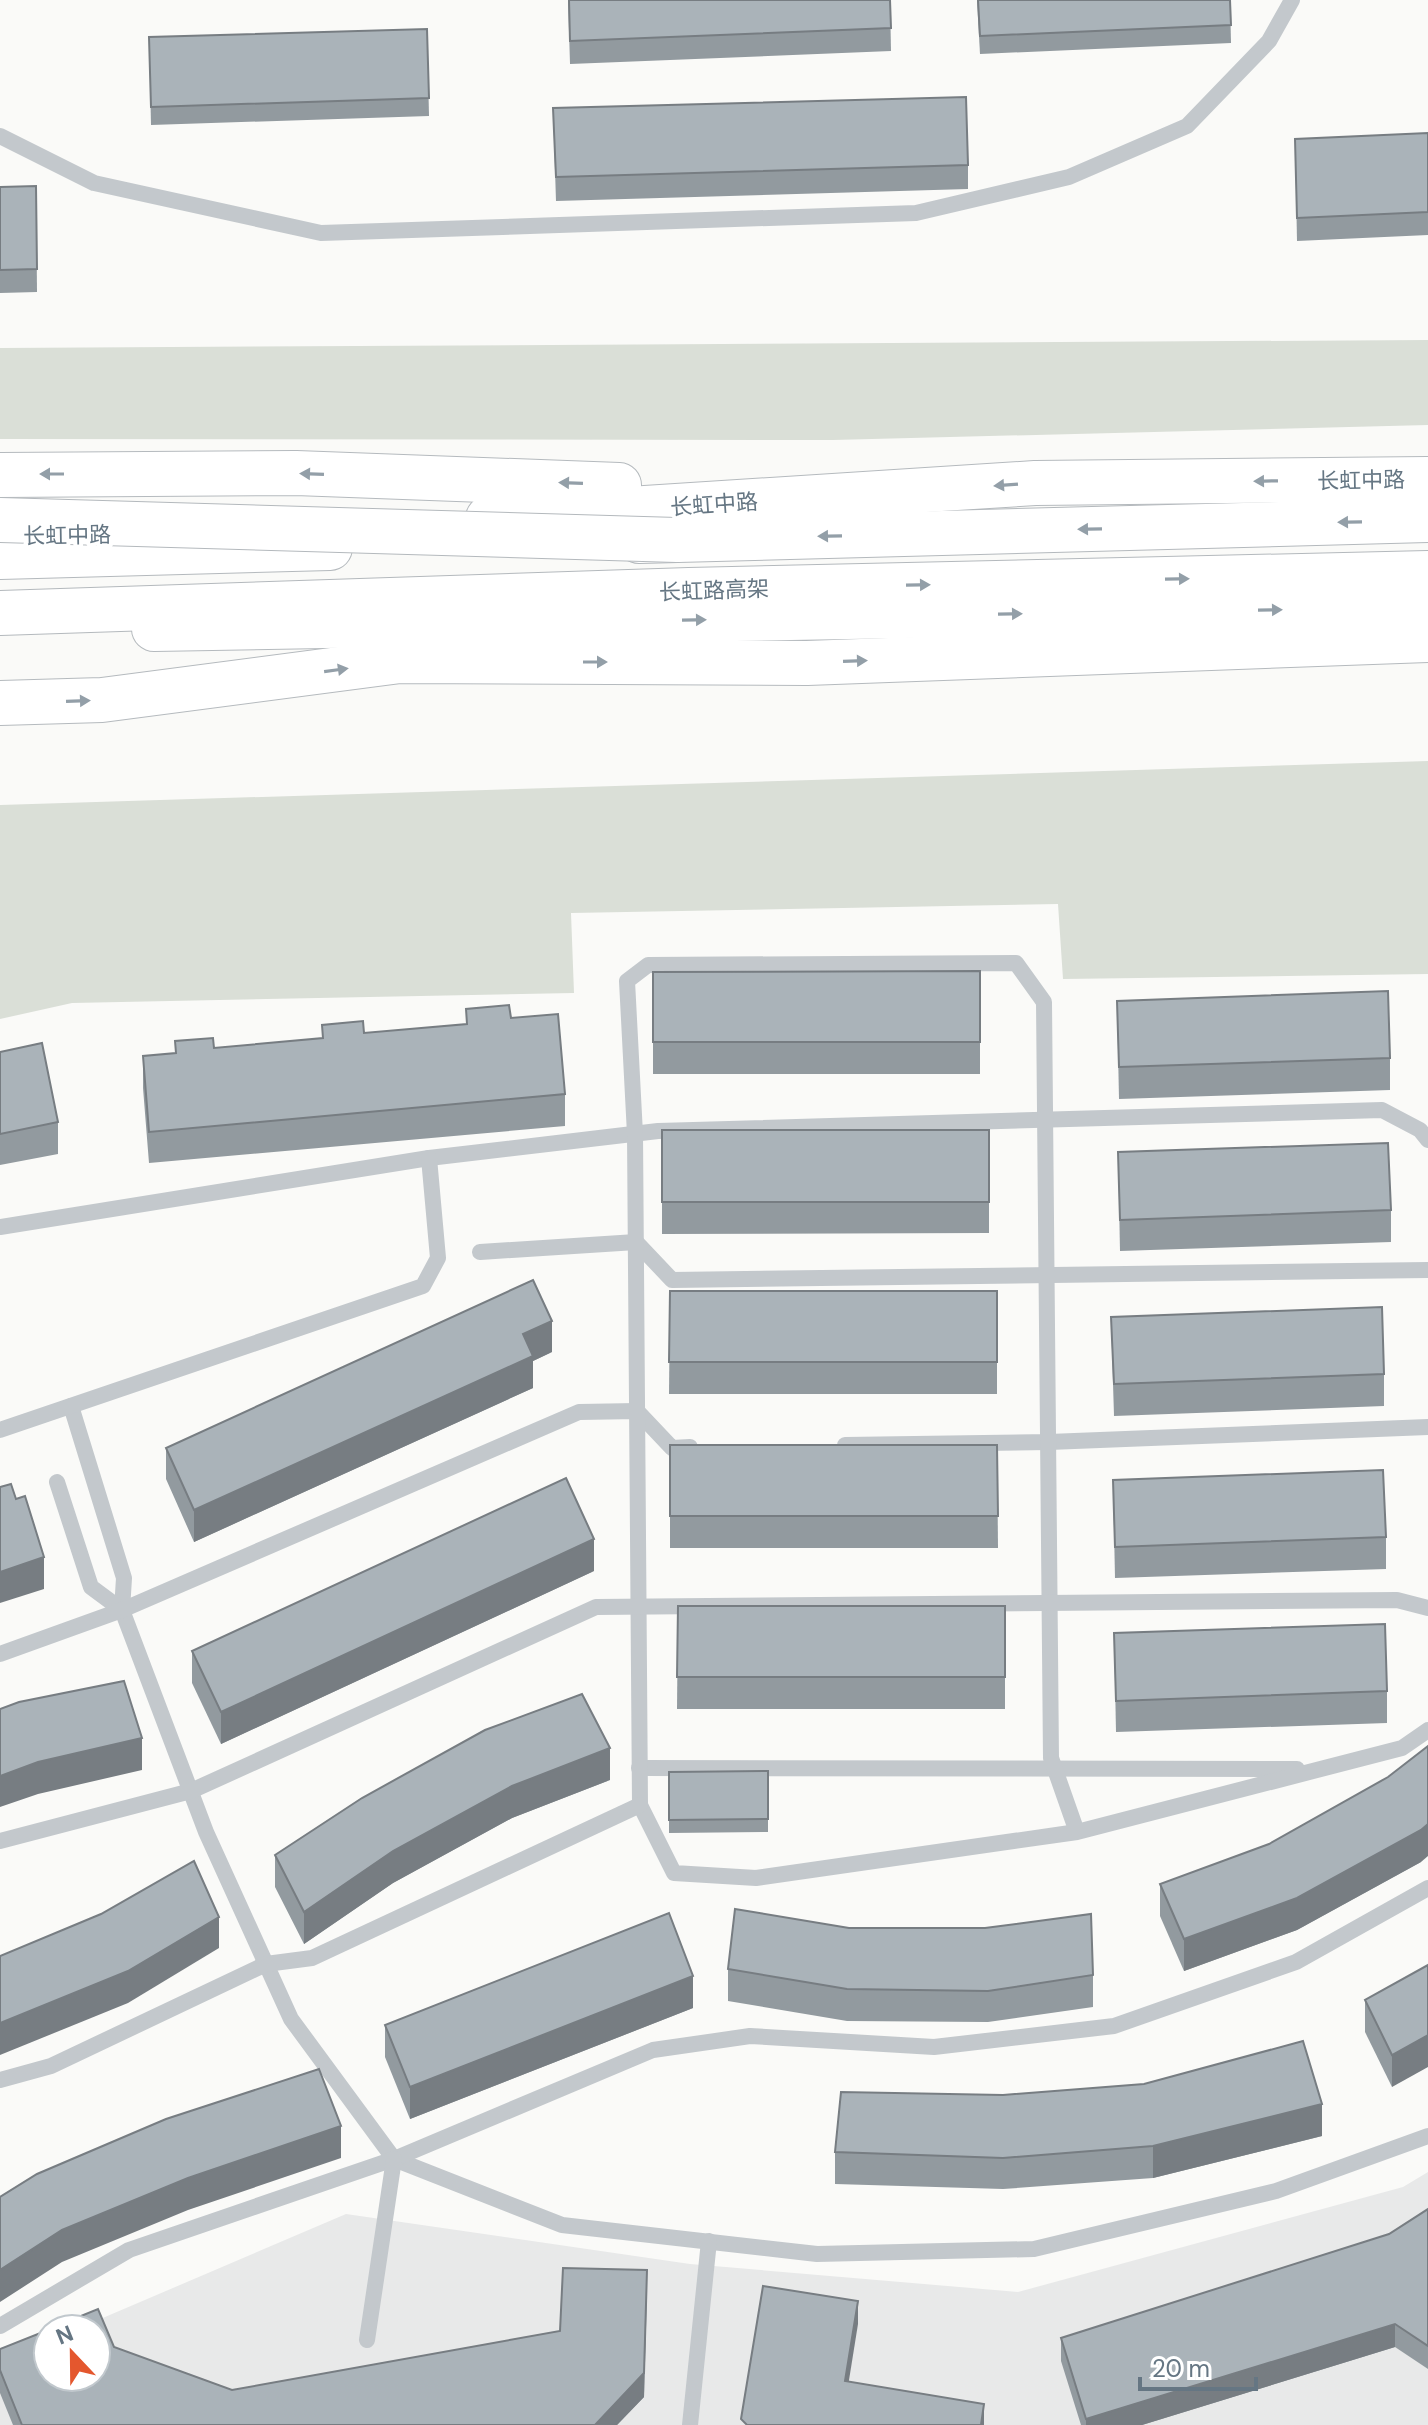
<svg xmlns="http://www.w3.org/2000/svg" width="1428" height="2425" viewBox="0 0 1428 2425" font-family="'DM Sans','Noto Sans SC',sans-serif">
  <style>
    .built { fill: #e8e9e9 }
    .green { fill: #dadfd7 }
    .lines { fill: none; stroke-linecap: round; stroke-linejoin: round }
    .primary-casing { stroke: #b5babe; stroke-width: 46 }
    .highway-casing { stroke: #b4b9bd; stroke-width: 46 }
    .lane { stroke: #c3c8cc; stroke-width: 16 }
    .primary { stroke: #fff; stroke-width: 44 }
    .highway { stroke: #fff; stroke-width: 44 }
    .highway-bridge-casing { stroke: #b4b9bd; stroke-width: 46; stroke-linecap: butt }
    .highway-bridge { stroke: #fff; stroke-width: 44 }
    .wall { fill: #929a9f }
    .shaded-wall { fill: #777d82 }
    .building { fill: #aab3b9; stroke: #777d82; stroke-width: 2 }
    .oneway { fill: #939fa8 }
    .labels { text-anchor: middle; stroke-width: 8; stroke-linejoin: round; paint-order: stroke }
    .street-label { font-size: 22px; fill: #657683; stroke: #fff }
  </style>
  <rect width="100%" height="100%" fill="#fafaf8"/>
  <polygon class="built" points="1428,2172 1428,2425 0,2425 0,2362 48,2377 96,2377 96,2329 77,2329 346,2214 690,2264 1018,2292 1403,2187"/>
  <g class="green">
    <polygon points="1428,340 1428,425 833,440 0,439 0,348"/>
    <polygon points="1428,761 1428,974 1063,979 1058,904 571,913 574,993 72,1003 0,1019 0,805"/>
  </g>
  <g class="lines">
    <g class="primary-casing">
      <g id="primary">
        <polyline points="0,475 296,473 619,485"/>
        <polyline points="488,518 1035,483 1428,479"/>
        <polyline points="154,629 1428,607"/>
        <polyline points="0,703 102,700 400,661 807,663 1428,640"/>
      </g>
    </g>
    <g class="highway-casing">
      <g id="highway">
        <polyline points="639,541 1428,520"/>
        <polyline points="0,557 330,548"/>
        <polyline points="0,613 689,590 1428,573"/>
      </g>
    </g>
    <g class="lane">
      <polyline points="0,136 94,183 321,233 916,213 1069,177 1187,126 1269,41 1292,0"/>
      <polyline points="0,1227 429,1158 658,1131 1382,1110 1420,1130 1428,1140"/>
      <polyline points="480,1252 636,1242 672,1280 1428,1270"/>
      <polyline points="71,1406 124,1578 122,1610 206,1832 291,2019 394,2159 562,2225 817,2254 1034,2249 1276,2191 1428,2136"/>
      <polyline points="0,1430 423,1286 438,1258 429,1158"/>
      <polyline points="845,1445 1049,1442 1428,1427"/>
      <polyline points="57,1482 91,1587 122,1610"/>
      <polyline points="0,1654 122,1610 579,1412 637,1411 672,1448 690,1447"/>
      <polyline points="639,1768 1297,1769"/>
      <polyline points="1077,1832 1051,1758 1044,1002 1016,963 648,965 627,981 635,1134 640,1805 674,1873 756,1878 1077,1832 1402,1748 1428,1730"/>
      <polyline points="0,1841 191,1791 596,1607 1397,1600 1428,1608"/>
      <polyline points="0,2080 51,2066 266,1964 312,1958 640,1805"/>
      <polyline points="0,2326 129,2250 394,2159 653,2050 750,2036 934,2047 1114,2026 1296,1962 1428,1888"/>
      <polyline points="367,2340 394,2159"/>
      <polyline points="690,2425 709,2241"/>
    </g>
    <use href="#primary" class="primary"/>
    <use href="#highway" class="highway"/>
    <g class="highway-bridge-casing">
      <polyline id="highway-bridge" points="0,520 677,540"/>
    </g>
    <use href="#highway-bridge" class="highway-bridge"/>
  </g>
  <g class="wall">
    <polygon points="568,0 890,0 891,51 570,64"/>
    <polygon points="977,0 1230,0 1231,43 980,54"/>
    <polygon points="427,29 429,116 151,125 149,37"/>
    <polygon points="553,108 968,165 968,189 556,201"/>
    <polygon points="1428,133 1428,235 1297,241 1295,139"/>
    <polygon points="36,186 37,292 0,293 0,187"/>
    <polygon points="980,971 980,1074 653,1074 653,972"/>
    <polygon points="1117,1001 1390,1058 1390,1090 1119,1099"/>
    <polygon points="466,1009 511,1018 565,1094 565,1126 149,1163 143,1088 143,1056 175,1053 175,1041 214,1048 322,1038 322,1025 364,1033 466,1024"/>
    <polygon points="0,1052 58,1122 58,1154 0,1165"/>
    <polygon points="662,1130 989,1130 989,1233 662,1234"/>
    <polygon points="1118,1152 1391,1210 1391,1242 1120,1251"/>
    <polygon points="670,1291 997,1291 997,1394 669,1394"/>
    <polygon points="1111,1317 1384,1374 1384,1406 1114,1416"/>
    <polygon points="552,1352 533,1361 533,1388 194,1542 166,1479 166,1448"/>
    <polygon points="670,1445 997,1445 998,1548 670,1548"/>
    <polygon points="1113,1480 1386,1537 1386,1569 1115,1578"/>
    <polygon points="594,1571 221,1744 192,1683 192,1651"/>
    <polygon points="678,1606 1005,1606 1005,1709 677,1709"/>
    <polygon points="1114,1633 1387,1691 1387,1723 1116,1732"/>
    <polygon points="768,1771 768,1832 669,1833 669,1772"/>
    <polygon points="610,1780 512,1818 393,1883 304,1944 275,1887 275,1855"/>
    <polygon points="1421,1862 1297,1930 1184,1971 1160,1916 1160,1884"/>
    <polygon points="849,1928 985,1928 1093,1975 1093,2007 988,2022 847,2021 728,2001 728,1969"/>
    <polygon points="1428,1965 1392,2087 1365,2032 1365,2000"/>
    <polygon points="693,2008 410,2119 385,2057 385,2025"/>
    <polygon points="1322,2136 1153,2178 1003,2189 835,2184 835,2152"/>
    <polygon points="1428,2209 1428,2369 1395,2347 1142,2425 1081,2425 1061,2361 1061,2338 1389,2234"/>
    <polygon points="647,2294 644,2397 617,2425 13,2425 0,2393 0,2349 114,2347 232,2390 560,2331"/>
  </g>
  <g class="shaded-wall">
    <polygon points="552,1321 552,1352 533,1361 533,1388 194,1542 194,1510 523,1334"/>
    <polygon points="594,1539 594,1571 221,1744 221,1712"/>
    <polygon points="44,1557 44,1589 0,1603 0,1572"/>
    <polygon points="142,1738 142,1770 38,1794 0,1807 0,1776 38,1762"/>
    <polygon points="610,1748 610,1780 512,1818 393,1883 304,1944 304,1912 393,1851 512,1786"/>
    <polygon points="1428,1824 1428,1856 1421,1862 1297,1930 1184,1971 1184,1939"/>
    <polygon points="219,1917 219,1948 128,2003 0,2055 0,2023"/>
    <polygon points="693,1976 693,2008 410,2119 410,2087"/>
    <polygon points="1428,2035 1428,2067 1392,2087 1392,2055"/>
    <polygon points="1322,2104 1322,2136 1153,2178 1153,2146"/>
    <polygon points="341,2126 341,2158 188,2210 62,2262 0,2302 0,2270 62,2230 188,2178"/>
    <polygon points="647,2270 644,2397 617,2425 595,2425"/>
    <polygon points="858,2301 858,2324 845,2405 845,2381"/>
    <polygon points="1395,2324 1395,2347 1142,2425 1086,2425 1086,2419"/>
    <polygon points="984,2404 984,2425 981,2425"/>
  </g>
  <g class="building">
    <polygon points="569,0 890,0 891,28 570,41"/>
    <polygon points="978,0 1230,0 1231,25 980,36"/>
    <polygon points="427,29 429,98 151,107 149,37"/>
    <polygon points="966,97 968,165 556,177 553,108"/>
    <polygon points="1428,133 1428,212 1297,218 1295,139"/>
    <polygon points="36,186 37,269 0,270 0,187"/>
    <polygon points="980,971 980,1042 653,1042 653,972"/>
    <polygon points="1388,991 1390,1058 1119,1067 1117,1001"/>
    <polygon points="509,1005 511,1018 558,1014 565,1094 149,1132 143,1056 176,1053 175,1041 213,1038 214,1048 323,1038 322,1025 363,1021 364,1033 467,1024 466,1009"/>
    <polygon points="42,1043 58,1122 0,1134 0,1052"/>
    <rect x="662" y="1130" width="327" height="72"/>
    <polygon points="1388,1143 1391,1210 1120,1220 1118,1152"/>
    <polygon points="533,1280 552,1321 523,1334 533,1356 194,1510 166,1448"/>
    <polygon points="670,1291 997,1291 997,1362 669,1362"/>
    <polygon points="1382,1307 1384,1374 1114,1384 1111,1317"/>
    <polygon points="670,1445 997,1445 998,1516 670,1516"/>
    <polygon points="1383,1470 1386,1537 1115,1547 1113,1480"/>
    <polygon points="566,1478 594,1539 221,1712 192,1651"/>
    <polygon points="11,1484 16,1499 25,1496 44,1557 0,1572 0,1487"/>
    <polygon points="678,1606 1005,1606 1005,1677 677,1677"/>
    <polygon points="1385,1624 1387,1691 1116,1701 1114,1633"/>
    <polygon points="124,1681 142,1738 38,1762 0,1776 0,1709 19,1702"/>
    <polygon points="582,1694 610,1748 512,1786 393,1851 304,1912 275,1855 362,1798 485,1730"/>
    <polygon points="1428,1746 1428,1824 1421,1830 1297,1898 1184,1939 1160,1884 1269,1844 1388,1777"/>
    <polygon points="768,1771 768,1819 669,1820 669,1772"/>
    <polygon points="194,1861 219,1917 128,1971 0,2023 0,1956 101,1914"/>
    <polygon points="735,1909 849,1928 985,1928 1091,1914 1093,1975 988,1991 847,1989 728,1969"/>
    <polygon points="669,1913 693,1976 410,2087 385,2025"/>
    <polygon points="1428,1965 1428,2035 1392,2055 1365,2000"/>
    <polygon points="1303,2041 1322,2104 1153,2146 1003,2158 835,2152 841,2092 1003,2095 1144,2084"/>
    <polygon points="319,2069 341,2126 188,2178 62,2230 0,2270 0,2197 37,2174 166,2119"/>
    <polygon points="1428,2209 1428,2346 1395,2324 1086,2419 1061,2338 1389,2234"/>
    <polygon points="563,2268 647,2270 644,2373 595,2425 22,2425 0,2370 0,2349 48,2330 48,2377 96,2377 96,2329 49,2329 98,2309 114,2347 232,2390 560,2331"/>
    <polygon points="763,2286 858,2301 845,2381 984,2404 981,2425 747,2425 741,2419"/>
  </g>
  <defs><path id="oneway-solid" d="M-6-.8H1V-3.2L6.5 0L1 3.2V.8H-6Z" transform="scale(2)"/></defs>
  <g class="oneway">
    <use href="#oneway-solid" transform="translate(52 474) rotate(180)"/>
    <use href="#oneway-solid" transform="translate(312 474) rotate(-178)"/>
    <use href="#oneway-solid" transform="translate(1266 481) rotate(179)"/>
    <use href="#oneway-solid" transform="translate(571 483) rotate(-178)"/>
    <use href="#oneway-solid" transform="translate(1006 485) rotate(176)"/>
    <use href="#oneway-solid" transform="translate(1350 522) rotate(179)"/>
    <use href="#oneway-solid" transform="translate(1090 529) rotate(179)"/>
    <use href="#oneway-solid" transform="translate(830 536) rotate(179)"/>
    <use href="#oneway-solid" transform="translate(1177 579) rotate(-1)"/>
    <use href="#oneway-solid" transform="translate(918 585) rotate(-1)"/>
    <use href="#oneway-solid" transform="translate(1270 610) rotate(-1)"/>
    <use href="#oneway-solid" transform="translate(1010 614) rotate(-1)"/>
    <use href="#oneway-solid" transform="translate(694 620) rotate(-1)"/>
    <use href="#oneway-solid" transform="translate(855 661) rotate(-2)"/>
    <use href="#oneway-solid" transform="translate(595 662)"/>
    <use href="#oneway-solid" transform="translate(336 670) rotate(-8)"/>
    <use href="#oneway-solid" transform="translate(78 701) rotate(-2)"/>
  </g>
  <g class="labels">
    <g class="street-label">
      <text transform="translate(1361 480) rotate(-1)" y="8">长虹中路</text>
      <text transform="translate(714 504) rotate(-4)" y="8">长虹中路</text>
      <text transform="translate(67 535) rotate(-1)" y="8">长虹中路</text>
      <text transform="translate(714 590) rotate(-2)" y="8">长虹路高架</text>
    </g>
  </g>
  <g transform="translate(72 2353) rotate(338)"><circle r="38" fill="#ffffff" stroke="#c1c8cd" stroke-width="2"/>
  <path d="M0-6L14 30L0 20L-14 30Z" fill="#e4572e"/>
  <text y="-12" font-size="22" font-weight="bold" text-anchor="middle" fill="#657683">N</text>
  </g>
  <path d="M1140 2377v12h116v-12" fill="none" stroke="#657683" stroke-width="4"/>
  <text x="1152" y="2377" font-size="24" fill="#657683" stroke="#ffffff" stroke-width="6" paint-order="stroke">20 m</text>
</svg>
